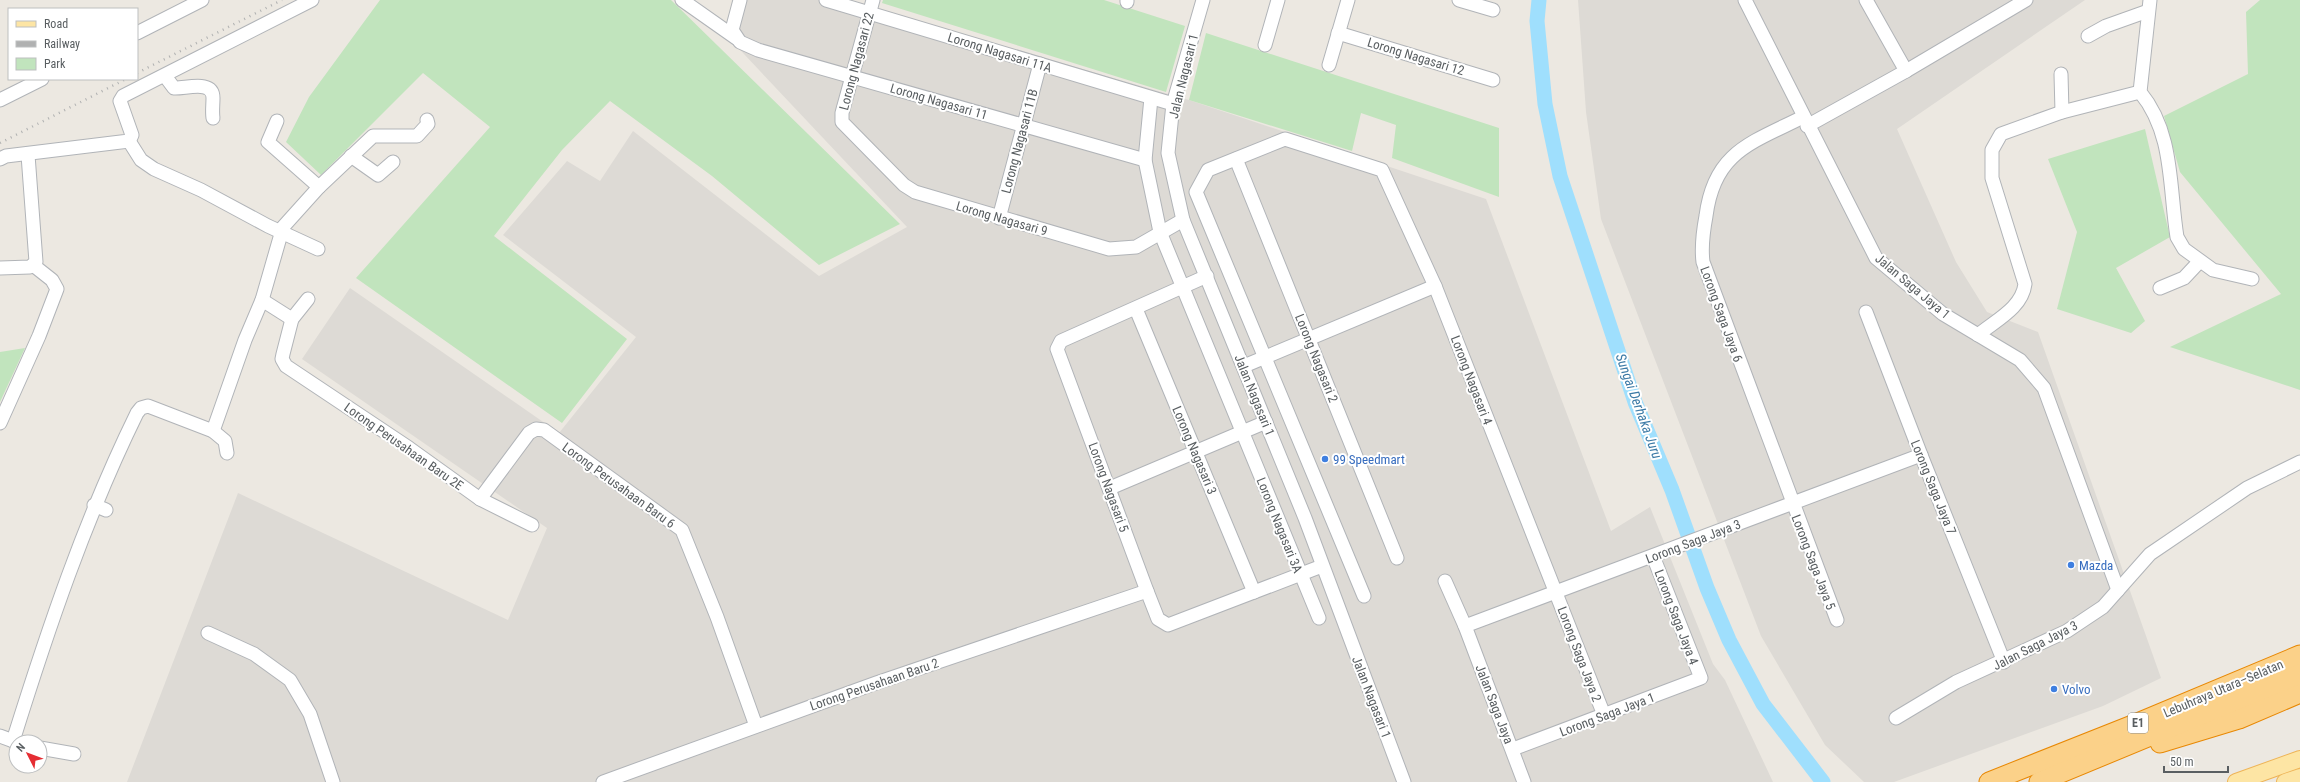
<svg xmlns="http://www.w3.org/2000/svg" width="2300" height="782" viewBox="0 0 2300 782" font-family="'Roboto Condensed',sans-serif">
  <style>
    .industrial { fill: #dddad5 }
    .green { fill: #c1e4bd }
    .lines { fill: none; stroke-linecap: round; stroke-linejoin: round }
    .river { stroke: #9fdffd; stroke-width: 15 }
    .minor-casing { stroke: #b1b4b8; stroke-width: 15 }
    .major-casing { stroke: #eeb457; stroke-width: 18 }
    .highway-casing { stroke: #e88804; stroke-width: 21 }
    .minor { stroke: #fff; stroke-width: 13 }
    .major { stroke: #fde5a4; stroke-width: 16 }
    .highway { stroke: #fbd189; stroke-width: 19 }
    .rail { stroke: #b0b1b1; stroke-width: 2.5; stroke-dasharray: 1 5; stroke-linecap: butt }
    .shop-dot { fill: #3f7fe0; stroke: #fff; stroke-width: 1.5 }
    .labels { text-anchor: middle; stroke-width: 4; stroke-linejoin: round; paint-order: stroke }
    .shield { fill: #fff; stroke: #8b8e90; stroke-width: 1 }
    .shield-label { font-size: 12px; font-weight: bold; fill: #595e61 }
    .street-label { font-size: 13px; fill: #595e61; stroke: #fff }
    .shop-label { font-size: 13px; fill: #366cbe; stroke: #fff; text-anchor: start }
    .water-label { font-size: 14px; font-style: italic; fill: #3c7aa6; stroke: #fff }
  </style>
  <rect width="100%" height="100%" fill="#ece8e1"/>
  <g class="industrial">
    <polygon points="736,0 844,0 1189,100 1486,199 1611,531 1650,507 1713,664 1725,680 1773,782 127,782 238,493 508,620 547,528 302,359 350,288 559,433 636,337 503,235 567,161 600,181 633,131 819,276 907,227 727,36"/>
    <polygon points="1578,0 2085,0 1897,129 1956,262 1987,312 2038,332 2161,678 2103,706 1894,782 1864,782 1825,745 1761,636 1601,219 1586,112"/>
  </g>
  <g class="green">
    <polygon points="380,0 671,0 900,224 819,265 712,176 610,101 562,150 494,236 627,339 562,423 356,278 490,127 423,73 321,175 286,142 309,97"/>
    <polygon points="883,0 1104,0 1185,26 1166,92 882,3"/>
    <polygon points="2260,0 2300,0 2300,390 2170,347 2281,294 2180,172 2164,116 2248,74 2246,12"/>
    <polygon points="1206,33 1499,128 1499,197 1392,158 1396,125 1361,113 1352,151 1189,100"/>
    <polygon points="2145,129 2170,237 2116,268 2145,321 2131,333 2057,309 2077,232 2048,159"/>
    <polygon points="25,348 0,402 0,352"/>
  </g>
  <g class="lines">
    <polyline class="river" points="1539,0 1537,21 1545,104 1560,176 1635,402 1672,490 1707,588 1729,640 1763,704 1823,782"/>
    <g class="minor-casing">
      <g id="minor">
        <polyline points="682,0 736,38"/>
        <polyline points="740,0 732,30 740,42 758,50 1145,160"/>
        <polyline points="826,0 1173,104"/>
        <polyline points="873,0 842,113 842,122 904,185 915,192 1109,249 1136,247 1183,220"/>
        <polyline points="1203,0 1173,104 1168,153 1183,220 1305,518 1404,782"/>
        <polyline points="1459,0 1493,10"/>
        <polyline points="1745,0 1876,258 1943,314 2020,360 2044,388 2118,590"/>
        <polyline points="1866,0 1906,71"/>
        <path d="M 2150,0 L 2140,92 C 2174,133 2169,187 2177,237 L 2184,249 L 2213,270 L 2252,279"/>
        <polyline points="1127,2 1127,0"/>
        <polyline points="137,33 202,0"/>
        <polyline points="1338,33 1493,80"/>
        <polyline points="2088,36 2106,26 2148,11"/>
        <polyline points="1265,45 1278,0"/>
        <polyline points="1329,65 1348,0"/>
        <polyline points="2061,74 2062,112"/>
        <path d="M 165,76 L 174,88 C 185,89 213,79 213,98 C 213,105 212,111 213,118"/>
        <polyline points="1151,98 1145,160 1160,232 1319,618"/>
        <polyline points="0,100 42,79"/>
        <path d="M 1803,117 C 1751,143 1714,152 1706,216 C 1703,232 1701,246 1703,262 L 1837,620"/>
        <polyline points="277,121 268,142 319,187"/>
        <polyline points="1807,126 1906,71 2026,0"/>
        <polyline points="129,141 141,160 154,169 201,190 268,226 318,249"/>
        <polyline points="351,156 378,175 393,162"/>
        <polyline points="0,159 6,156 129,141 132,135 120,101 123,96 312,0"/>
        <polyline points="1236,159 1397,558"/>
        <polyline points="999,218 1040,64"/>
        <polyline points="0,268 30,267 36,262 28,155"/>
        <polyline points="1207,276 1061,341 1057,349 1147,591 1158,619 1168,625 1322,566"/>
        <polyline points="2160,288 2184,278 2199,262"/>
        <polyline points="308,299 292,319 283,354 282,359 286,366 409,448 480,499 532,525"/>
        <polyline points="262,300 292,319"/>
        <polyline points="1136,309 1254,592"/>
        <polyline points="1866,312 1921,455 2004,662"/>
        <path d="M 1978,335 C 1996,320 2022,308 2025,284 L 1992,178 L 1992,150 L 2001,134 L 2062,112 L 2140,92"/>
        <polyline points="1244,366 1435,286"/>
        <polyline points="0,423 39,336 57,289 52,280 33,265"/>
        <polyline points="213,431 245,340 262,300 283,227 319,187 373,136 417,136 428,124 427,120"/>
        <polyline points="1110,488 1266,422"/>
        <polyline points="480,499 529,433 536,429 544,430 682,530 717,617 756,726"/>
        <polyline points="94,505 106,510"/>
        <polyline points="1445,581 1465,626 1524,782"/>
        <polyline points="1364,596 1196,192 1208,170 1285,139 1382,170 1435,286 1604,715"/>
        <polyline points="1465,626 1921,455"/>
        <polyline points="208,633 254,654 290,680 310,714 333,782"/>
        <polyline points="1896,718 1956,682 2067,631 2103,607 2150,554 2247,488 2300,462"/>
        <polyline points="0,736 16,742"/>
        <path d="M 13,741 C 48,629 85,519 137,413 L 141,408 L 148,406 L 213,431 L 225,441 L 227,453"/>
        <polyline points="40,748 74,754"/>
        <polyline points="1513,749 1701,678 1653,556"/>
        <polyline points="603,782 876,683 1147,591"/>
      </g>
    </g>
    <g class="major-casing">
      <g id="major">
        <polyline points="2236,782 2300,759"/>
        <polyline points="2285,782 2300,777"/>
      </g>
    </g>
    <g class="highway-casing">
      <g id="highway">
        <polyline points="2160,743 2239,719 2300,693"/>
        <polyline points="1989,782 2135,724 2300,655"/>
        <polyline points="2039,782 2300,674"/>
      </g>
    </g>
    <use href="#minor" class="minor"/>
    <use href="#major" class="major"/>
    <use href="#highway" class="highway"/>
    <g class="rail">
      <polyline points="137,73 282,0"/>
      <polyline points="0,143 126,79"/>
    </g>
  </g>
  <g class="shop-dot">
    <circle cx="1325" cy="459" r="4"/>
    <circle cx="2071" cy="565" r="4"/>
    <circle cx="2054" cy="689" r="4"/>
  </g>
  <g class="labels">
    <rect class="shield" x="2128" y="713" width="20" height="20" rx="3"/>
    <g class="shield-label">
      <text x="2138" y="727">E1</text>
    </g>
    <g class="street-label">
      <text transform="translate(1000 52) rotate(17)" y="5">Lorong Nagasari 11A</text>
      <text transform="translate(1416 56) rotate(17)" y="5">Lorong Nagasari 12</text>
      <text transform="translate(856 61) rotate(-75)" y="5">Lorong Nagasari 22</text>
      <text transform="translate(1183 76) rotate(-76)" y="5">Jalan Nagasari 1</text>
      <text transform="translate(939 101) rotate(16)" y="5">Lorong Nagasari 11</text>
      <text transform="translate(1019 141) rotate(-75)" y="5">Lorong Nagasari 11B</text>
      <text transform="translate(1002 218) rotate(16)" y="5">Lorong Nagasari 9</text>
      <text transform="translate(1913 286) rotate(40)" y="5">Jalan Saga Jaya 1</text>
      <text transform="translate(1722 314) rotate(70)" y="5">Lorong Saga Jaya 6</text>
      <text transform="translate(1317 358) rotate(68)" y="5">Lorong Nagasari 2</text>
      <text transform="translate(1472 380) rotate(69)" y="5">Lorong Nagasari 4</text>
      <text transform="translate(1255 395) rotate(68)" y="5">Jalan Nagasari 1</text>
      <text transform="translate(404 446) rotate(35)" y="5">Lorong Perusahaan Baru 2E</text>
      <text transform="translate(1195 450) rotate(67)" y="5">Lorong Nagasari 3</text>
      <text transform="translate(619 485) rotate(36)" y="5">Lorong Perusahaan Baru 6</text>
      <text transform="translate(1109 487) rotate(70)" y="5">Lorong Nagasari 5</text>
      <text transform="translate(1934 487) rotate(68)" y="5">Lorong Saga Jaya 7</text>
      <text transform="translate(1280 525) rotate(68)" y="5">Lorong Nagasari 3A</text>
      <text transform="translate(1693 541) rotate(-21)" y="5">Lorong Saga Jaya 3</text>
      <text transform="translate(1814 562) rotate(69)" y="5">Lorong Saga Jaya 5</text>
      <text transform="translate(1677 617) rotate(69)" y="5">Lorong Saga Jaya 4</text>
      <text transform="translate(2035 645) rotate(-27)" y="5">Jalan Saga Jaya 3</text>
      <text transform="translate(1580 654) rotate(69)" y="5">Lorong Saga Jaya 2</text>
      <text transform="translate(874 684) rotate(-19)" y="5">Lorong Perusahaan Baru 2</text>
      <text transform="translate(2223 688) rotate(-23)" y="5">Lebuhraya Utara–Selatan</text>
      <text transform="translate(1372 697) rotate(69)" y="5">Jalan Nagasari 1</text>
      <text transform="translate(1495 704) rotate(69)" y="5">Jalan Saga Jaya</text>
      <text transform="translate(1607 714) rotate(-21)" y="5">Lorong Saga Jaya 1</text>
    </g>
    <g class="shop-label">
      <text x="1333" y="464">99 Speedmart</text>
      <text x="2079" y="570">Mazda</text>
      <text x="2062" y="694">Volvo</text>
    </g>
    <g class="water-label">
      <text transform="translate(1639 406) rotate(70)" y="5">Sungai Derhaka Juru</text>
    </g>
  </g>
  <rect x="8" y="8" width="130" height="72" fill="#ffffff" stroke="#bdbfc0"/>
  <rect x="16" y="21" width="20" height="6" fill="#fde5a4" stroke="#bdbfc0"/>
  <text x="44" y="28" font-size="12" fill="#595e61">Road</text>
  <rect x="16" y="41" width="20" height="6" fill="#b0b1b1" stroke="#bdbfc0"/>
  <text x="44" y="48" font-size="12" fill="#595e61">Railway</text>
  <rect x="16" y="58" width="20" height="12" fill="#c1e4bd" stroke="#bdbfc0"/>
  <text x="44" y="68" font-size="12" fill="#595e61">Park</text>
  <g transform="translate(28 754) rotate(312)"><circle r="19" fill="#ffffff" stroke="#bdbfc0"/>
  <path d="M0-3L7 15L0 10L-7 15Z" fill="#e52d33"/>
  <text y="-6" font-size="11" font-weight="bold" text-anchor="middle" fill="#595e61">N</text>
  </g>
  <path d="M2164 766v6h64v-6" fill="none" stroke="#595e61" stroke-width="2"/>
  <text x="2170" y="766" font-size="12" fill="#595e61" stroke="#ffffff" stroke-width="3" paint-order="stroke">50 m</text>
</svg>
